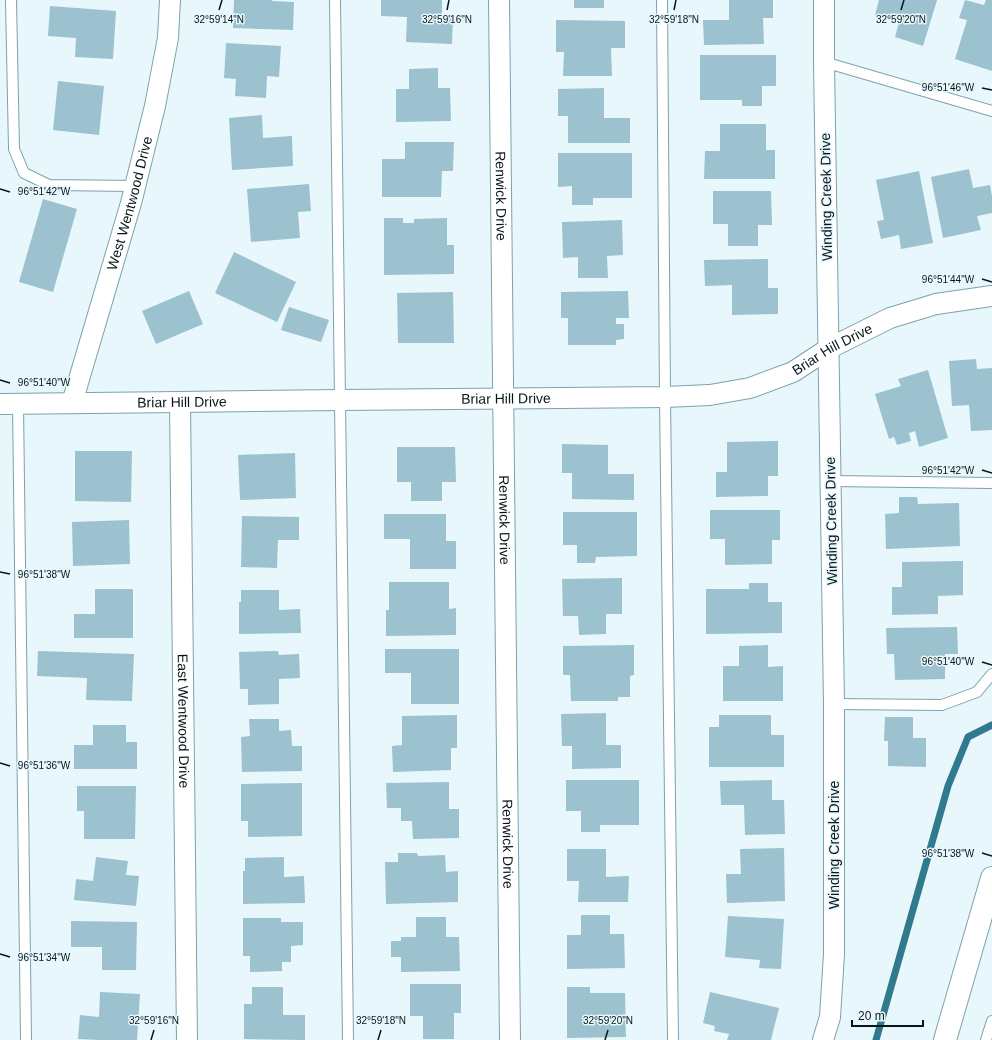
<svg xmlns="http://www.w3.org/2000/svg" width="992" height="1040" viewBox="0 0 992 1040" font-family="Helvetica,sans-serif">
  <style>
    .lines { fill: none; stroke-linecap: round; stroke-linejoin: round }
    .stream { stroke: #317a8e; stroke-width: 7 }
    .building { fill: #9bc2ce }
    .lane-casing { stroke: #7ca2ae; stroke-width: 12 }
    .street-casing { stroke: #7ca2ae; stroke-width: 22 }
    .secondary-casing { stroke: #7ca2ae; stroke-width: 24 }
    .lane { stroke: #fff; stroke-width: 10 }
    .street { stroke: #fff; stroke-width: 20 }
    .secondary { stroke: #fff; stroke-width: 22 }
    .ticks { fill: none; stroke: #08161b; stroke-width: 1.5 }
    .labels { text-anchor: middle; stroke-width: 3; stroke-linejoin: round; paint-order: stroke }
    .street-label { font-size: 14px; fill: #08161b; stroke: #e7f7fc }
    .ticks-label { font-size: 10px; text-anchor: middle; fill: #08161b; stroke: #e7f7fc; stroke-width: 3; stroke-linejoin: round; paint-order: stroke }
  </style>
  <rect width="100%" height="100%" fill="#e7f7fc"/>
  <g class="lines">
    <polyline class="stream" points="876,1040 948,786 968,737 992,725"/>
  </g>
  <g class="building">
    <polygon points="234,0 272,0 272,1 294,2 293,30 233,28"/>
    <polygon points="381,0 442,0 442,14 453,14 452,44 406,42 407,17 381,16"/>
    <rect x="574" y="0" width="30" height="8"/>
    <polygon points="729,0 773,0 773,18 763,18 764,44 704,45 703,20 729,20"/>
    <polygon points="879,0 937,0 923,46 895,37 899,22 875,15"/>
    <polygon points="965,0 984,5 986,0 992,0 992,71 955,59 967,20 959,18"/>
    <polygon points="50,6 116,11 113,59 75,57 76,38 48,36"/>
    <polygon points="556,20 625,21 625,48 611,48 612,76 563,76 564,52 556,52"/>
    <polygon points="226,43 281,46 279,77 267,76 266,98 235,96 236,79 224,78"/>
    <polygon points="700,55 776,55 776,86 762,86 762,106 742,106 742,100 700,100"/>
    <polygon points="438,68 438,88 450,88 451,121 396,122 396,89 409,89 409,69"/>
    <polygon points="58,81 104,86 99,135 53,130"/>
    <polygon points="604,88 604,118 630,118 630,143 568,143 568,116 558,116 558,89"/>
    <polygon points="262,115 263,138 292,136 293,166 232,170 229,118"/>
    <polygon points="720,124 766,124 766,150 775,150 775,179 704,179 705,151 720,151"/>
    <polygon points="405,142 454,142 453,171 442,171 441,197 382,197 382,159 405,159"/>
    <polygon points="558,153 632,153 632,198 593,198 593,205 572,205 572,186 558,187"/>
    <polygon points="969,169 973,188 990,185 992,196 992,213 977,216 981,230 943,238 931,177"/>
    <polygon points="919,171 933,243 901,249 899,235 881,239 877,221 884,220 876,180"/>
    <polygon points="309,184 311,211 298,212 300,238 251,242 247,189"/>
    <polygon points="713,191 771,191 772,225 758,225 758,246 728,246 728,224 713,224"/>
    <polygon points="43,199 77,209 53,292 19,282"/>
    <polygon points="384,218 403,218 403,223 414,223 414,219 447,218 447,245 454,245 454,274 384,275"/>
    <polygon points="622,220 623,255 607,256 608,278 578,278 578,257 563,258 562,222"/>
    <polygon points="234,252 296,282 277,322 215,293"/>
    <polygon points="768,259 768,288 778,288 778,314 732,315 732,285 705,286 704,260"/>
    <polygon points="189,291 203,324 156,344 142,311"/>
    <polygon points="628,291 629,318 616,318 616,324 624,324 624,339 616,340 616,345 568,345 568,318 561,318 561,292"/>
    <polygon points="453,292 454,343 398,343 397,293"/>
    <polygon points="289,307 329,320 321,342 281,330"/>
    <polygon points="976,359 977,369 992,368 992,430 971,431 969,405 952,406 949,361"/>
    <polygon points="928,370 948,438 919,447 915,431 909,433 911,441 897,445 894,437 889,439 875,394 901,386 898,379"/>
    <polygon points="778,441 778,476 768,476 768,496 716,497 716,472 727,472 727,442"/>
    <polygon points="562,444 608,445 608,474 634,474 634,500 572,499 572,473 562,473"/>
    <polygon points="397,447 455,447 456,482 442,482 442,501 411,501 411,482 397,482"/>
    <polygon points="75,451 132,451 131,502 75,501"/>
    <polygon points="295,453 296,498 240,500 238,455"/>
    <polygon points="899,497 917,497 918,504 959,503 960,546 886,549 885,514 899,513"/>
    <polygon points="710,510 780,510 780,540 772,540 772,564 725,565 725,539 710,539"/>
    <polygon points="563,512 637,512 637,556 596,557 595,563 577,563 577,545 563,545"/>
    <polygon points="384,514 446,514 446,541 456,541 456,569 410,569 410,539 384,539"/>
    <polygon points="242,516 299,517 299,540 278,540 277,568 241,567"/>
    <polygon points="129,520 130,564 73,566 72,522"/>
    <polygon points="963,561 963,595 938,596 938,614 892,615 892,587 902,587 902,562"/>
    <polygon points="622,578 622,614 606,614 606,634 579,635 578,616 563,616 562,579"/>
    <polygon points="389,582 449,582 449,609 456,608 456,635 386,636 386,610 389,610"/>
    <polygon points="749,583 768,583 768,602 782,602 782,633 706,634 706,589 749,589"/>
    <polygon points="95,589 133,589 133,638 74,638 74,614 95,614"/>
    <polygon points="241,590 279,590 279,610 300,609 301,633 239,634 239,602 241,602"/>
    <polygon points="957,627 958,654 945,654 945,679 895,680 894,654 887,654 886,628"/>
    <polygon points="634,645 634,675 630,676 630,697 618,697 618,701 571,701 570,675 563,675 563,646"/>
    <polygon points="768,645 768,667 783,666 783,701 723,701 723,666 739,666 739,646"/>
    <polygon points="385,649 459,649 459,704 411,704 411,673 385,673"/>
    <polygon points="38,651 134,654 132,701 86,700 87,678 37,676"/>
    <polygon points="278,651 279,655 299,654 300,678 279,679 279,704 248,705 248,689 240,689 239,652"/>
    <polygon points="606,713 606,745 621,745 621,768 572,769 572,746 562,746 561,714"/>
    <polygon points="457,715 457,748 451,748 451,770 393,772 392,746 402,745 402,716"/>
    <polygon points="719,715 771,715 771,735 784,735 784,767 709,767 709,727 719,727"/>
    <polygon points="885,717 913,717 913,738 926,738 926,767 888,766 888,741 884,741"/>
    <polygon points="249,719 279,719 279,731 291,730 292,746 302,746 302,771 242,772 241,737 250,736"/>
    <polygon points="93,725 126,725 126,742 137,742 137,769 74,769 74,745 93,745"/>
    <polygon points="566,780 639,780 639,825 600,825 600,832 581,832 581,811 566,811"/>
    <polygon points="772,780 772,800 784,800 785,834 745,835 744,805 721,805 720,781"/>
    <polygon points="449,782 449,809 459,809 459,838 413,839 412,821 401,821 401,808 387,808 386,783"/>
    <polygon points="302,783 302,836 248,837 248,821 241,821 241,784"/>
    <polygon points="77,786 136,786 135,839 84,839 84,811 77,811"/>
    <polygon points="784,848 785,901 727,903 726,874 741,874 740,849"/>
    <polygon points="567,849 606,849 606,877 629,876 628,902 578,902 579,881 567,881"/>
    <polygon points="398,853 417,853 418,856 445,855 446,872 458,871 458,902 386,904 385,862 398,862"/>
    <polygon points="96,857 128,861 126,875 139,876 136,906 74,900 76,879 93,881"/>
    <polygon points="284,857 284,877 304,876 305,903 243,904 243,871 245,871 245,858"/>
    <polygon points="581,915 610,915 610,934 624,934 625,968 567,969 567,935 581,935"/>
    <polygon points="728,916 784,919 781,969 759,968 760,960 725,957"/>
    <polygon points="416,917 446,917 446,937 459,937 460,971 401,972 401,957 391,957 391,941 401,941 401,937 416,937"/>
    <polygon points="243,918 281,918 281,922 303,922 303,945 291,946 291,962 282,962 282,971 250,972 250,956 243,956"/>
    <polygon points="71,921 137,922 136,970 102,970 102,947 71,947"/>
    <polygon points="410,984 461,984 461,1013 454,1013 454,1039 423,1039 423,1016 410,1016"/>
    <polygon points="252,987 283,987 283,1015 305,1015 305,1040 244,1039 244,1004 252,1004"/>
    <polygon points="567,987 590,987 590,993 625,993 626,1037 567,1038"/>
    <polygon points="100,992 140,994 137,1040 100,1040 78,1039 80,1015 99,1017"/>
    <polygon points="710,992 779,1008 771,1040 727,1040 729,1034 714,1031 715,1026 703,1023"/>
  </g>
  <g class="lines">
    <g class="lane-casing">
      <g id="lane">
        <polyline points="11,0 14,149 24,173 49,185 135,186"/>
        <polyline points="335,0 348,1040"/>
        <polyline points="662,0 665,397 673,1040"/>
        <polyline points="824,62 992,111"/>
        <polyline points="18,404 26,1040"/>
        <polyline points="830,481 992,483"/>
        <polyline points="834,704 942,705 977,692 992,674"/>
        <polyline points="986,1040 992,1021"/>
      </g>
    </g>
    <g class="street-casing">
      <g id="street">
        <path id="s1" d="M 499,0 L 510,1040"/>
        <path id="s2" d="M 180,402 L 187,1040"/>
        <path id="s3" d="M 72,403 L 131,203 L 155,106 L 168,38 L 170,0"/>
        <path id="s4" d="M 0,404 L 180,402 L 340,400 L 665,397 L 710,395 L 750,388 L 793,372 L 828,349 L 890,318 L 936,304 L 992,296"/>
        <polyline points="823,1040 830,1017 834,954 834,704 824,62 824,0"/>
      </g>
    </g>
    <g class="secondary-casing">
      <polyline id="secondary" points="945,1040 992,878"/>
    </g>
    <use href="#lane" class="lane"/>
    <use href="#street" class="street"/>
    <use href="#secondary" class="secondary"/>
  </g>
  <path class="ticks" d="M 219,10 L 222,0M 447,10 L 449,0M 674,10 L 676,0M 901,10 L 904,0M 982,88 L 992,90M 0,189 L 10,192M 982,279 L 992,282M 0,380 L 10,383M 982,470 L 992,473M 0,572 L 10,574M 982,662 L 992,665M 0,763 L 10,766M 982,853 L 992,856M 0,954 L 10,957M 151,1040 L 154,1030M 378,1040 L 381,1030M 605,1040 L 608,1030"/>
  <g class="labels">
    <g class="street-label">
      <text dy="5" stroke="none"><textPath href="#s1" startOffset="196">Renwick Drive</textPath></text>
      <text transform="translate(826 197) rotate(-91)" y="5">Winding Creek Drive</text>
      <text dy="5" stroke="none"><textPath href="#s3" startOffset="208">West Wentwood Drive</textPath></text>
      <text dy="5" stroke="none"><textPath href="#s4" startOffset="842">Briar Hill Drive</textPath></text>
      <text dy="5" stroke="none"><textPath href="#s4" startOffset="506">Briar Hill Drive</textPath></text>
      <text dy="5" stroke="none"><textPath href="#s4" startOffset="182">Briar Hill Drive</textPath></text>
      <text dy="5" stroke="none"><textPath href="#s1" startOffset="520">Renwick Drive</textPath></text>
      <text transform="translate(831 521) rotate(-91)" y="5">Winding Creek Drive</text>
      <text dy="5" stroke="none"><textPath href="#s2" startOffset="319">East Wentwood Drive</textPath></text>
      <text dy="5" stroke="none"><textPath href="#s1" startOffset="844">Renwick Drive</textPath></text>
      <text transform="translate(834 845) rotate(-90)" y="5">Winding Creek Drive</text>
    </g>
  </g>
  <g class="ticks-label">
    <text x="219" y="23">32°59'14"N</text>
    <text x="447" y="23">32°59'16"N</text>
    <text x="674" y="23">32°59'18"N</text>
    <text x="901" y="23">32°59'20"N</text>
    <text x="948" y="91">96°51'46"W</text>
    <text x="44" y="195">96°51'42"W</text>
    <text x="948" y="283">96°51'44"W</text>
    <text x="44" y="386">96°51'40"W</text>
    <text x="948" y="474">96°51'42"W</text>
    <text x="44" y="578">96°51'38"W</text>
    <text x="948" y="665">96°51'40"W</text>
    <text x="44" y="769">96°51'36"W</text>
    <text x="948" y="857">96°51'38"W</text>
    <text x="44" y="961">96°51'34"W</text>
    <text x="154" y="1024">32°59'16"N</text>
    <text x="381" y="1024">32°59'18"N</text>
    <text x="608" y="1024">32°59'20"N</text>
  </g>
  <path d="M852 1020v6h71v-6" fill="none" stroke="#08161b" stroke-width="2"/>
  <text x="858" y="1020" font-size="12" fill="#08161b" stroke="#e7f7fc" stroke-width="3" paint-order="stroke">20 m</text>
</svg>
